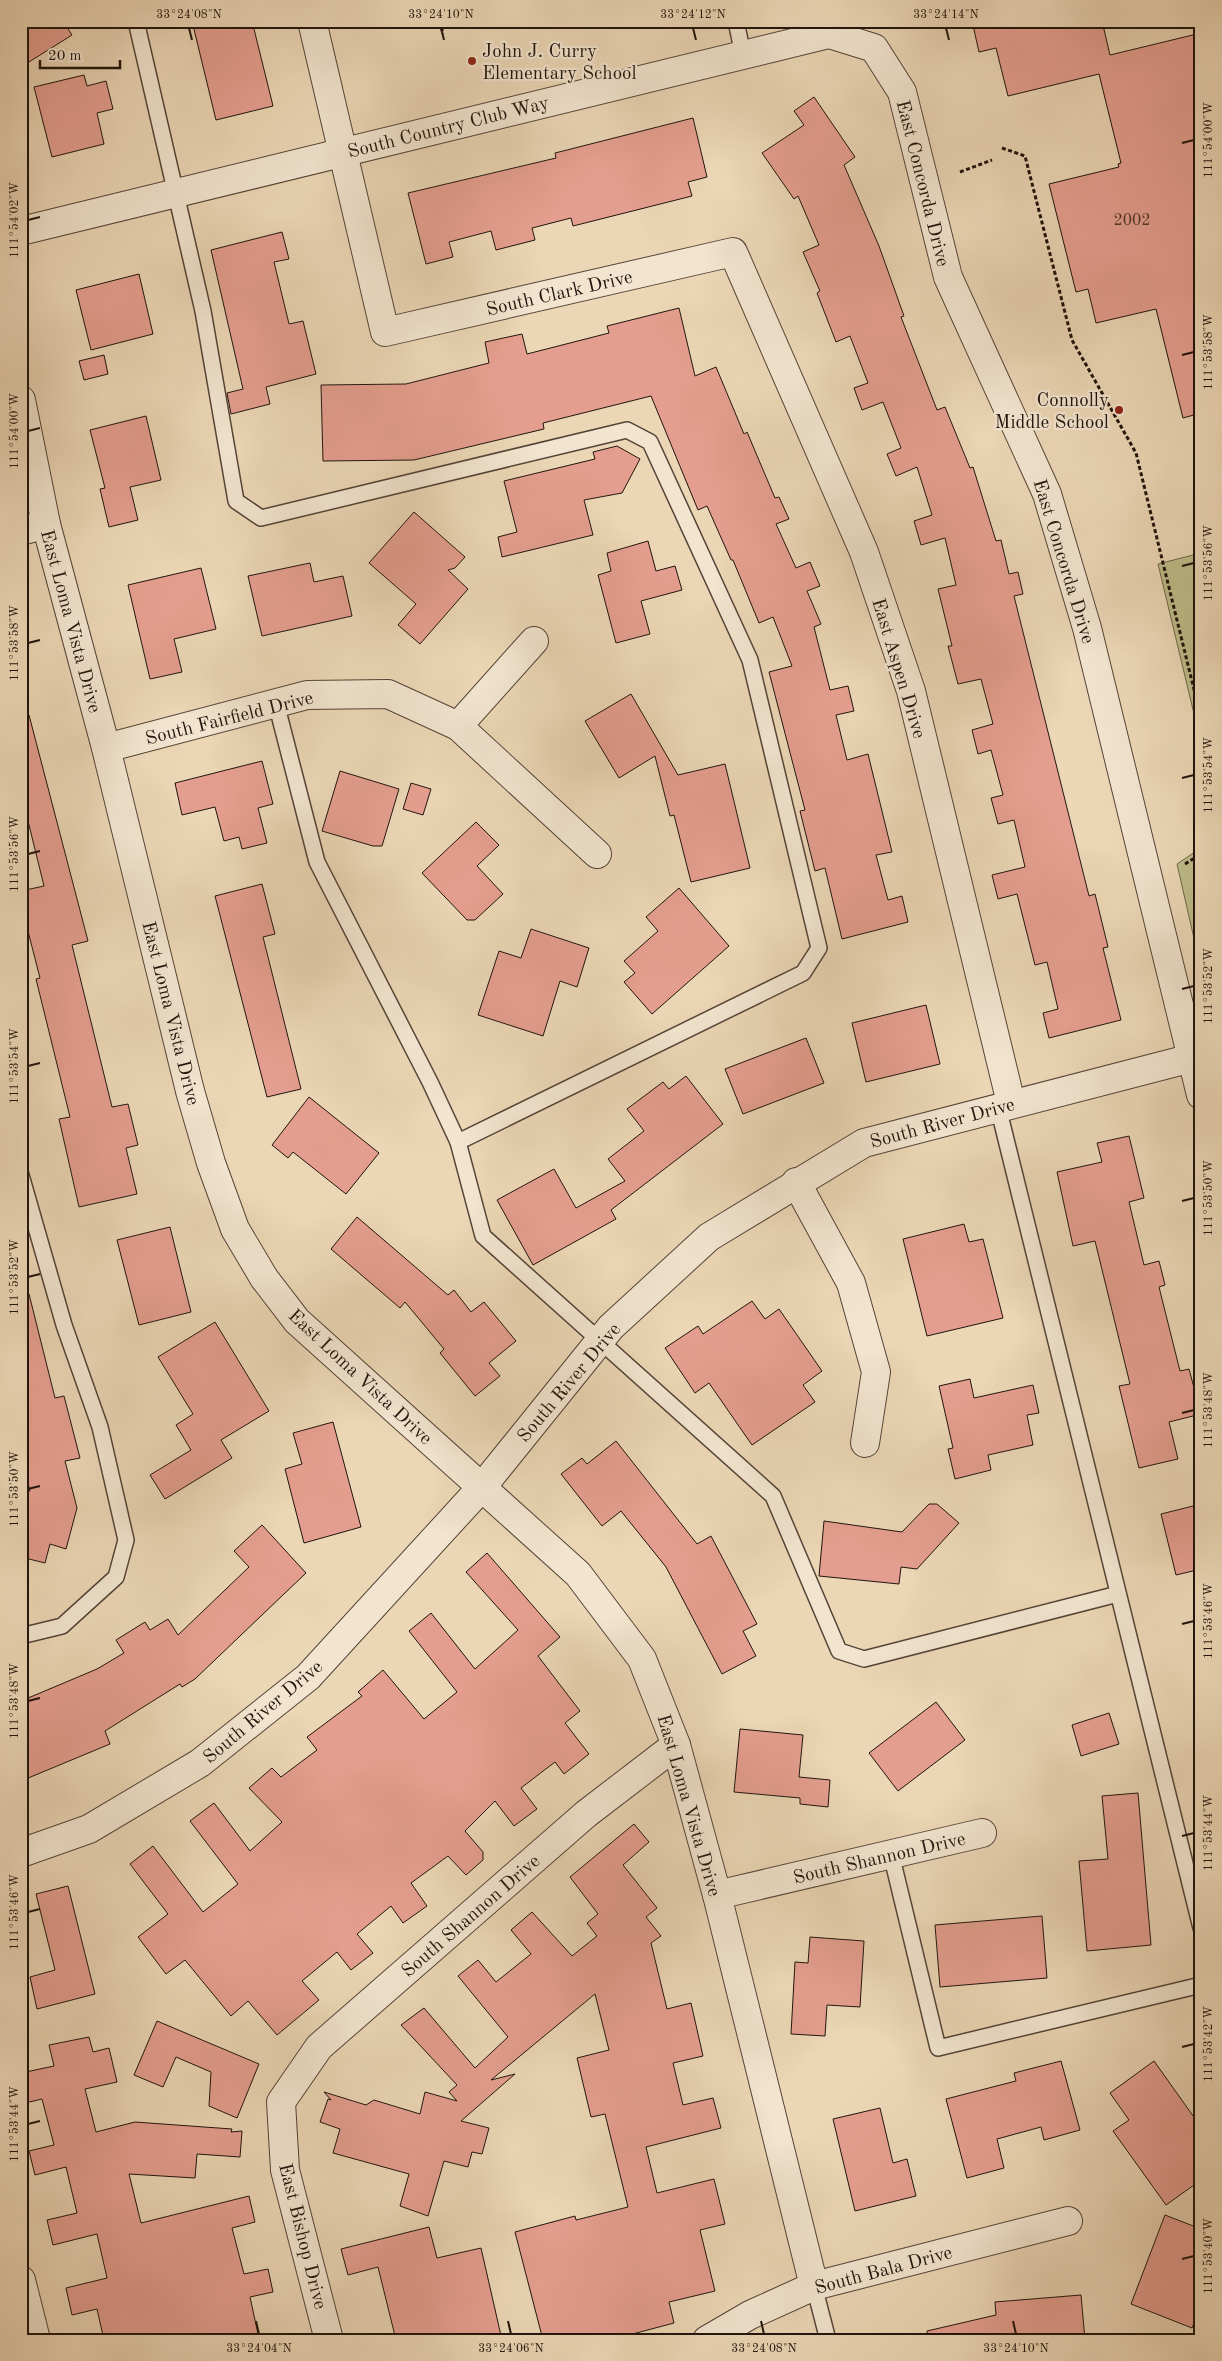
<svg xmlns="http://www.w3.org/2000/svg" width="1222" height="2361" viewBox="0 0 1222 2361" font-family="'Old Standard TT',serif">
  <style>
    .green { fill: #bdbc89; stroke: #6f684b }
    .building { fill: #e49e8f; stroke: #21140d }
    .lines { fill: none; stroke-linecap: round; stroke-linejoin: round }
    .service-casing { stroke: #544437; stroke-width: 18 }
    .minor-casing { stroke: #544437; stroke-width: 30 }
    .tertiary-casing { stroke: #544437; stroke-width: 30 }
    .path { stroke: #21140d; stroke-width: 3; stroke-dasharray: 4 2.5; stroke-linecap: butt }
    .service { stroke: #f2e4cf; stroke-width: 15 }
    .minor { stroke: #f2e4cf; stroke-width: 28 }
    .tertiary { stroke: #f2e4cf; stroke-width: 28 }
    .ticks { fill: none; stroke: #21140d; stroke-width: 2 }
    .poi-dot { fill: #8f2418; stroke: #f2e4cf; stroke-width: 2 }
    .labels { text-anchor: middle; stroke-width: 4.5; stroke-linejoin: round; paint-order: stroke }
    .number-label { font-size: 16px; fill: #52362e }
    .poi-label { font-size: 19px; fill: #21140d; stroke: #f2e4cf; text-anchor: start }
    .street-label { font-size: 19px; fill: #21140d; stroke: #f2e4cf }
    .neatline { fill: none; stroke: #21140d; stroke-width: 2 }
    .ticks-label { font-size: 12px; text-anchor: middle; fill: #21140d }
  </style>
  <rect width="100%" height="100%" fill="#ebd6b5"/>
  <filter id="stains"><feTurbulence type="fractalNoise" baseFrequency=".004" numOctaves="4"/><feColorMatrix values="0 0 0 0 .2 0 0 0 0 .09 0 0 0 0 .02 0 0 0 .5 -.17"/></filter>
  <radialGradient id="worn" r=".72"><stop offset=".6" stop-color="#630" stop-opacity="0"/><stop offset="1" stop-color="#630" stop-opacity=".3"/></radialGradient>
  <g class="green">
    <polygon points="1201,553 1201,743 1158,564"/>
    <polygon points="1201,848 1201,969 1177,864"/>
  </g>
  <g class="building">
    <polygon points="21,21 63,21 72,35 21,67"/>
    <polygon points="192,21 252,21 273,106 216,120"/>
    <polygon points="972,21 1102,21 1110,55 1201,33 1201,413 1183,418 1156,309 1096,323 1088,289 1076,292 1049,184 1119,167 1118,164 1121,163 1099,74 1008,96 996,48 979,52"/>
    <polygon points="84,75 87,86 106,81 113,109 97,113 104,144 52,157 34,87"/>
    <polygon points="814,97 855,157 844,165 879,246 904,316 901,317 937,410 945,407 970,468 973,467 996,541 1001,540 1009,574 1018,572 1023,594 1014,596 1089,896 1095,894 1108,947 1103,948 1121,1020 1049,1038 1043,1013 1058,1009 1047,962 1035,965 1017,894 998,899 992,875 1025,867 1014,820 998,824 991,798 1003,795 991,750 978,754 972,730 993,724 981,679 958,684 948,646 952,646 938,589 956,585 945,538 921,545 914,521 932,515 917,467 896,476 887,454 901,448 883,402 862,410 854,388 868,383 850,336 836,342 817,293 820,291 803,252 819,245 798,196 794,199 762,153 804,125 794,111"/>
    <polygon points="693,118 707,177 688,182 692,196 573,226 571,218 532,228 535,240 496,250 491,231 449,242 453,257 426,264 408,193 556,158 555,153"/>
    <polygon points="282,232 289,259 274,262 289,324 303,321 316,374 266,387 270,404 231,414 227,393 243,389 211,250"/>
    <polygon points="139,274 153,334 91,350 76,290"/>
    <polygon points="679,308 695,376 716,367 744,434 747,432 775,498 779,497 789,519 776,524 796,568 810,562 820,586 807,591 821,624 814,627 830,690 848,686 854,711 836,715 847,760 868,754 892,852 876,855 888,900 902,896 908,922 842,939 825,868 815,871 800,811 805,810 769,672 792,666 773,617 759,623 733,560 731,560 707,506 698,510 651,396 543,423 544,429 414,460 323,461 321,385 406,384 489,363 485,342 522,334 527,354 609,333 607,326"/>
    <polygon points="104,355 108,374 84,380 79,361"/>
    <polygon points="146,416 161,480 130,487 138,520 109,527 100,489 105,488 90,430"/>
    <polygon points="617,446 640,459 622,493 584,500 593,535 502,557 498,537 517,532 504,481 595,459 593,452"/>
    <polygon points="414,512 465,557 455,568 448,570 468,589 420,644 398,625 416,604 369,563"/>
    <polygon points="648,541 656,571 675,566 682,590 641,601 650,634 616,643 598,575 611,571 607,553"/>
    <polygon points="310,563 314,582 343,576 352,616 262,636 248,576"/>
    <polygon points="201,568 216,629 174,639 182,672 150,679 128,585"/>
    <polygon points="631,694 678,775 725,764 750,868 691,882 674,815 670,816 655,756 619,778 585,721"/>
    <polygon points="29,715 88,941 72,945 112,1107 128,1104 138,1145 126,1148 137,1194 79,1207 59,1119 70,1117 36,979 40,978 21,904 21,891 44,886 28,821 21,823 21,716"/>
    <polygon points="262,761 273,804 258,808 267,843 242,849 239,837 224,841 215,807 182,815 175,783"/>
    <polygon points="340,771 399,789 382,846 373,846 322,831"/>
    <polygon points="411,783 431,789 423,815 403,809"/>
    <polygon points="476,822 499,845 477,866 503,894 475,920 467,920 422,873"/>
    <polygon points="262,884 275,934 263,937 301,1089 267,1097 215,896"/>
    <polygon points="679,888 729,946 652,1014 624,982 635,973 624,961 658,931 646,917"/>
    <polygon points="531,929 589,948 577,987 560,981 543,1036 478,1015 499,951 521,958"/>
    <polygon points="926,1005 940,1064 866,1082 852,1023"/>
    <polygon points="806,1038 824,1083 743,1114 725,1069"/>
    <polygon points="686,1076 723,1124 611,1210 616,1219 533,1265 497,1200 554,1169 576,1208 625,1181 608,1159 644,1131 627,1109 663,1082 669,1089"/>
    <polygon points="309,1097 379,1153 346,1194 293,1152 288,1158 272,1145"/>
    <polygon points="1129,1136 1144,1198 1129,1202 1144,1265 1159,1261 1165,1285 1159,1287 1180,1371 1189,1369 1201,1414 1169,1422 1178,1459 1139,1468 1119,1386 1130,1384 1095,1241 1073,1246 1057,1172 1102,1162 1097,1143"/>
    <polygon points="357,1217 448,1295 454,1290 471,1312 484,1302 516,1341 489,1363 500,1376 475,1396 440,1353 444,1349 405,1302 400,1308 331,1249"/>
    <polygon points="964,1224 969,1242 983,1239 1003,1318 927,1336 903,1239"/>
    <polygon points="170,1227 191,1312 139,1325 117,1240"/>
    <polygon points="29,1294 55,1398 64,1396 80,1458 65,1461 77,1508 66,1549 50,1544 45,1563 21,1557 21,1489 30,1491 21,1457 21,1295"/>
    <polygon points="752,1301 765,1319 779,1309 822,1371 803,1385 815,1402 752,1445 709,1383 695,1393 665,1348 698,1326 703,1334"/>
    <polygon points="215,1322 269,1411 221,1440 232,1458 165,1499 150,1475 191,1450 176,1425 193,1414 158,1357"/>
    <polygon points="970,1379 974,1398 1033,1385 1039,1413 1027,1415 1033,1445 988,1455 991,1470 955,1479 948,1449 953,1448 939,1386"/>
    <polygon points="333,1422 361,1527 304,1543 285,1469 302,1464 293,1433"/>
    <polygon points="616,1441 697,1544 711,1536 757,1624 743,1631 756,1656 722,1674 666,1567 621,1511 602,1526 561,1474 582,1458 587,1464"/>
    <polygon points="929,1504 937,1504 959,1523 917,1569 901,1567 899,1584 819,1576 824,1521 902,1532"/>
    <polygon points="1201,1504 1201,1569 1176,1575 1161,1514"/>
    <polygon points="262,1525 306,1573 195,1679 182,1687 180,1684 105,1731 110,1744 21,1781 21,1701 97,1669 124,1653 116,1640 145,1622 150,1630 168,1619 178,1635 249,1567 234,1551"/>
    <polygon points="487,1553 560,1637 538,1656 580,1711 565,1723 589,1754 564,1774 555,1762 521,1788 537,1809 514,1826 495,1801 465,1831 483,1852 483,1860 466,1875 448,1856 411,1883 427,1906 403,1923 391,1906 357,1934 373,1953 351,1970 337,1952 302,1981 319,2000 277,2035 248,2001 231,2016 185,1960 166,1974 138,1937 168,1914 130,1864 153,1846 203,1912 238,1884 190,1821 214,1803 250,1851 282,1822 249,1788 272,1768 281,1777 317,1750 307,1737 362,1696 358,1692 383,1670 424,1719 457,1692 409,1631 431,1613 475,1669 518,1630 466,1572"/>
    <polygon points="936,1702 965,1740 898,1791 869,1753"/>
    <polygon points="1109,1713 1119,1744 1081,1756 1072,1725"/>
    <polygon points="740,1729 803,1735 799,1777 830,1780 828,1807 800,1804 800,1798 734,1792"/>
    <polygon points="1138,1793 1151,1945 1087,1951 1079,1861 1108,1859 1102,1796"/>
    <polygon points="634,1824 649,1842 623,1865 657,1908 646,1917 661,1936 651,1943 667,2009 691,2003 703,2056 673,2063 683,2105 713,2098 721,2128 646,2147 657,2193 714,2179 725,2224 700,2230 715,2291 669,2302 674,2323 610,2340 543,2340 515,2232 575,2216 576,2220 628,2207 605,2114 591,2117 577,2058 609,2050 595,1994 491,2080 515,2074 461,2121 489,2128 482,2154 472,2152 468,2167 444,2161 428,2216 400,2206 409,2174 333,2153 340,2129 320,2122 328,2099 331,2100 324,2092 366,2105 374,2100 420,2114 425,2092 457,2101 449,2092 457,2085 401,2025 424,2008 475,2068 508,2037 458,1976 478,1960 496,1982 531,1954 511,1930 532,1912 572,1956 597,1936 587,1923 598,1914 570,1877"/>
    <polygon points="68,1886 95,1994 37,2009 30,1977 55,1970 36,1894"/>
    <polygon points="1042,1916 1047,1978 940,1987 935,1925"/>
    <polygon points="810,1937 864,1941 860,2007 827,2005 825,2036 791,2034 795,1962 808,1963"/>
    <polygon points="157,2021 259,2064 237,2118 209,2106 211,2072 176,2057 163,2087 134,2075"/>
    <polygon points="89,2037 93,2052 109,2048 117,2082 85,2089 96,2132 135,2122 232,2129 231,2132 242,2131 240,2157 197,2154 195,2178 129,2174 141,2223 249,2196 255,2222 232,2228 244,2274 268,2269 273,2292 250,2297 258,2334 232,2340 104,2340 97,2309 72,2315 66,2288 107,2278 97,2234 53,2245 47,2220 77,2213 66,2167 35,2175 29,2151 54,2145 42,2099 21,2104 21,2073 54,2066 49,2045"/>
    <polygon points="1061,2061 1080,2130 1044,2140 1041,2127 997,2139 1004,2168 967,2178 946,2099 1016,2081 1014,2073"/>
    <polygon points="1154,2061 1201,2127 1201,2180 1166,2205 1113,2131 1129,2120 1110,2093"/>
    <polygon points="880,2108 893,2163 907,2159 916,2196 855,2211 833,2119"/>
    <polygon points="1165,2215 1201,2229 1201,2304 1192,2328 1131,2304"/>
    <polygon points="429,2227 437,2258 481,2248 502,2340 396,2340 378,2267 348,2275 341,2249"/>
    <polygon points="1081,2295 1085,2340 928,2340 927,2331 996,2315 995,2302"/>
  </g>
  <g class="lines">
    <g class="service-casing">
      <g id="service">
        <polyline points="136,21 203,311 236,501 261,518 627,430 650,442 750,660 819,948 803,973 458,1142"/>
        <polyline points="736,21 743,55"/>
        <polyline points="276,703 317,862 430,1082 458,1142 483,1236 773,1496 839,1651 864,1659 1118,1594"/>
        <polyline points="998,1107 1201,1928"/>
        <polyline points="21,1175 64,1325 100,1427 126,1540 116,1577 62,1626 21,1636"/>
        <polyline points="891,1854 938,2048 1201,1985"/>
        <polyline points="814,2286 828,2340"/>
      </g>
    </g>
    <g class="minor-casing">
      <g id="minor">
        <polyline points="312,21 385,332 733,252 864,552 911,691 1011,1103"/>
        <polyline points="21,400 46,524 106,748 190,1091 211,1163 235,1229 264,1278 297,1321 578,1574 642,1659 676,1745 717,1895 814,2286"/>
        <polyline points="21,531 46,524"/>
        <polyline points="458,726 534,641"/>
        <polyline points="106,748 307,695 388,694 458,726 597,854"/>
        <polyline points="796,1182 851,1283 876,1372 865,1443"/>
        <polyline points="21,1853 89,1829 200,1763 308,1677 482,1487 611,1327 709,1237 864,1143 1192,1058"/>
        <polyline points="717,1895 982,1833"/>
        <polyline points="21,2280 36,2340"/>
        <polyline points="329,2340 285,2170 281,2102 319,2047 586,1814 676,1745"/>
        <polyline points="707,2340 750,2315 814,2286 1068,2221"/>
      </g>
    </g>
    <g class="tertiary-casing">
      <polyline id="tertiary" points="21,231 829,34 874,48 902,92 948,277 1047,494 1087,628 1201,1095"/>
    </g>
    <g class="path">
      <polyline points="440,21 443,34"/>
      <polyline points="1002,148 1025,156 1072,340 1136,453 1201,718"/>
      <polyline points="960,172 992,160"/>
      <polyline points="1185,864 1201,854"/>
    </g>
    <use href="#service" class="service"/>
    <use href="#minor" class="minor"/>
    <use href="#tertiary" class="tertiary"/>
  </g>
  <path class="ticks" d="M 189,28 L 192,40M 441,28 L 444,40M 693,28 L 696,40M 946,28 L 949,40M 1182,143 L 1194,140M 28,220 L 40,217M 1182,355 L 1194,352M 28,431 L 40,428M 1182,566 L 1194,563M 28,643 L 40,640M 1182,778 L 1194,775M 28,854 L 40,851M 1182,989 L 1194,986M 28,1066 L 40,1063M 1182,1201 L 1194,1198M 28,1277 L 40,1274M 1182,1413 L 1194,1410M 28,1489 L 40,1486M 1182,1624 L 1194,1621M 28,1701 L 40,1698M 1182,1836 L 1194,1833M 28,1912 L 40,1909M 1182,2047 L 1194,2044M 28,2124 L 40,2121M 1182,2259 L 1194,2256M 256,2321 L 259,2334M 508,2321 L 511,2334M 761,2321 L 764,2334M 1013,2321 L 1016,2334"/>
  <g class="poi-dot">
    <circle cx="472" cy="61" r="5"/>
    <circle cx="1119" cy="410" r="5"/>
  </g>
  <g class="labels">
    <g class="number-label">
      <text x="1132" y="225">2002</text>
    </g>
    <g class="poi-label">
      <text x="482" y="57">John J. Curry<tspan x="482" dy="22">Elementary School</tspan></text>
      <text x="1109" y="406" text-anchor="end">Connolly<tspan x="1109" dy="22">Middle School</tspan></text>
    </g>
    <g class="street-label">
      <text transform="translate(448 126) rotate(-14)" y="7">South Country Club Way</text>
      <text transform="translate(924 183) rotate(76)" y="7">East Concorda Drive</text>
      <text transform="translate(559 292) rotate(-13)" y="7">South Clark Drive</text>
      <text transform="translate(1065 561) rotate(73)" y="7">East Concorda Drive</text>
      <text transform="translate(72 621) rotate(75)" y="7">East Loma Vista Drive</text>
      <text transform="translate(900 668) rotate(73)" y="7">East Aspen Drive</text>
      <text transform="translate(229 717) rotate(-14)" y="7">South Fairfield Drive</text>
      <text transform="translate(172 1013) rotate(76)" y="7">East Loma Vista Drive</text>
      <text transform="translate(942 1122) rotate(-15)" y="7">South River Drive</text>
      <text transform="translate(361 1376) rotate(43)" y="7">East Loma Vista Drive</text>
      <text transform="translate(568 1382) rotate(-50)" y="7">South River Drive</text>
      <text transform="translate(262 1711) rotate(-40)" y="7">South River Drive</text>
      <text transform="translate(690 1805) rotate(74)" y="7">East Loma Vista Drive</text>
      <text transform="translate(879 1857) rotate(-13)" y="7">South Shannon Drive</text>
      <text transform="translate(470 1915) rotate(-41)" y="7">South Shannon Drive</text>
      <text transform="translate(304 2236) rotate(76)" y="7">East Bishop Drive</text>
      <text transform="translate(883 2269) rotate(-15)" y="7">South Bala Drive</text>
    </g>
  </g>
  <rect width="1222" height="2361" fill="none" stroke="#ebd6b5" stroke-width="55"/>
  <path d="M40 60v8h80v-8" fill="none" stroke="#21140d" stroke-width="2.5"/>
  <text x="48" y="60" font-size="15" fill="#21140d" stroke="#f2e4cf" stroke-width="4" paint-order="stroke">20 m</text>
  <rect x="28" y="28" width="1166" height="2306" class="neatline"/>
  <g class="ticks-label">
    <text x="189" y="18">33°24'08"N</text>
    <text x="441" y="18">33°24'10"N</text>
    <text x="693" y="18">33°24'12"N</text>
    <text x="946" y="18">33°24'14"N</text>
    <text transform="translate(1208 140) rotate(-90)" y="4">111°54'00"W</text>
    <text transform="translate(14 220) rotate(-90)" y="4">111°54'02"W</text>
    <text transform="translate(1208 352) rotate(-90)" y="4">111°53'58"W</text>
    <text transform="translate(14 431) rotate(-90)" y="4">111°54'00"W</text>
    <text transform="translate(1208 563) rotate(-90)" y="4">111°53'56"W</text>
    <text transform="translate(14 643) rotate(-90)" y="4">111°53'58"W</text>
    <text transform="translate(1208 775) rotate(-90)" y="4">111°53'54"W</text>
    <text transform="translate(14 854) rotate(-90)" y="4">111°53'56"W</text>
    <text transform="translate(1208 986) rotate(-90)" y="4">111°53'52"W</text>
    <text transform="translate(14 1066) rotate(-90)" y="4">111°53'54"W</text>
    <text transform="translate(1208 1198) rotate(-90)" y="4">111°53'50"W</text>
    <text transform="translate(14 1277) rotate(-90)" y="4">111°53'52"W</text>
    <text transform="translate(1208 1410) rotate(-90)" y="4">111°53'48"W</text>
    <text transform="translate(14 1489) rotate(-90)" y="4">111°53'50"W</text>
    <text transform="translate(1208 1621) rotate(-90)" y="4">111°53'46"W</text>
    <text transform="translate(14 1701) rotate(-90)" y="4">111°53'48"W</text>
    <text transform="translate(1208 1833) rotate(-90)" y="4">111°53'44"W</text>
    <text transform="translate(14 1912) rotate(-90)" y="4">111°53'46"W</text>
    <text transform="translate(1208 2044) rotate(-90)" y="4">111°53'42"W</text>
    <text transform="translate(14 2124) rotate(-90)" y="4">111°53'44"W</text>
    <text transform="translate(1208 2256) rotate(-90)" y="4">111°53'40"W</text>
    <text x="259" y="2352">33°24'04"N</text>
    <text x="511" y="2352">33°24'06"N</text>
    <text x="764" y="2352">33°24'08"N</text>
    <text x="1016" y="2352">33°24'10"N</text>
  </g>
  <rect width="100%" height="100%" filter="url(#stains)"/>
  <rect width="100%" height="100%" fill="url(#worn)"/>
</svg>
